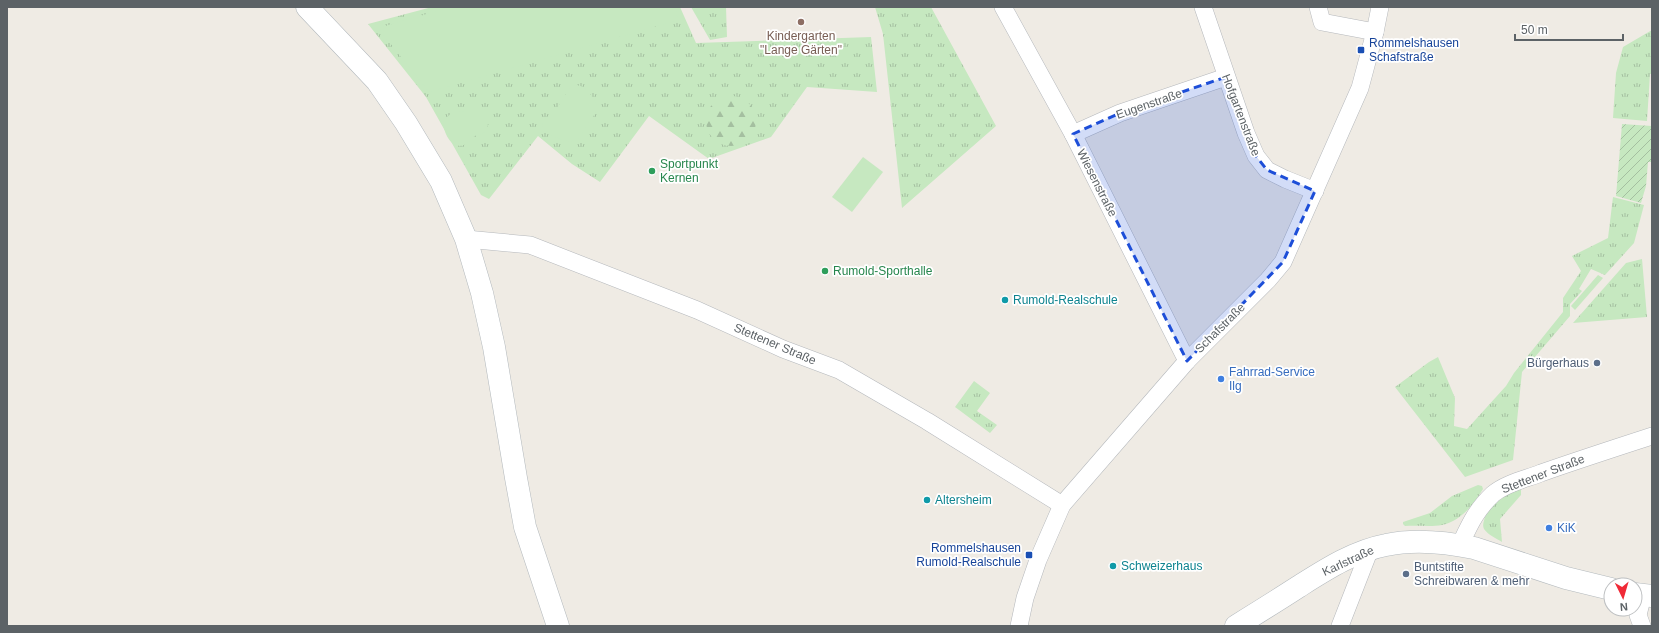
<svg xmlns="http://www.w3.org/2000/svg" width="1659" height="633" viewBox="0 0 1659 633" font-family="Arial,sans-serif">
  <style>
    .grass { fill: url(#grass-tufts) }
    .forest { fill: url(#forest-firs) }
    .garden { fill: url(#garden-furrows) }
    .pitch { fill: #c6e8c0 }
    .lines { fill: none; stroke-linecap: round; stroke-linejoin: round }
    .street-casing { stroke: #b5b8bc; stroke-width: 18 }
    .secondary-casing { stroke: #b3b9bd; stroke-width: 23 }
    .street { stroke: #fff; stroke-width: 17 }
    .secondary { stroke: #fff; stroke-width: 22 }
    .marked { fill: #1d4ed8; fill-opacity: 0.2; stroke: #1d4ed8; stroke-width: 3; stroke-dasharray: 8 5; stroke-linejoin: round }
    .education-dot { fill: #8d6e63; stroke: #fff; stroke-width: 1.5 }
    .transit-dot { fill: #1a4fb4; stroke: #fff; stroke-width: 1.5 }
    .leisure-dot { fill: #2e9e5b; stroke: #fff; stroke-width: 1.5 }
    .culture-dot { fill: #0f9aa8; stroke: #fff; stroke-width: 1.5 }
    .service-dot { fill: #5c6f8a; stroke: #fff; stroke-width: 1.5 }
    .shop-dot { fill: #3f7fe0; stroke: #fff; stroke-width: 1.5 }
    .labels { text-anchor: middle; stroke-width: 3.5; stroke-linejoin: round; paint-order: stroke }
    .education-label { font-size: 12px; fill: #785e54; stroke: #fff }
    .transit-label { font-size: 12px; fill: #164399; stroke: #fff; text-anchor: start }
    .street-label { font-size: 12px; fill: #5c6266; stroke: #fff }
    .leisure-label { font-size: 12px; fill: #27864d; stroke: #fff; text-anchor: start }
    .culture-label { font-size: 12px; fill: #0d838f; stroke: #fff; text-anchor: start }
    .service-label { font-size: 12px; fill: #4e5e75; stroke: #fff; text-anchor: end }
    .shop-label { font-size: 12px; fill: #366cbe; stroke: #fff; text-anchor: start }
  </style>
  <defs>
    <pattern id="grass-tufts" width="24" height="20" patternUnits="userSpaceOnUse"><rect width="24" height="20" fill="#c6e8c0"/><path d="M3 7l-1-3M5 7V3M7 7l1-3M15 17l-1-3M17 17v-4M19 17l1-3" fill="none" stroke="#a4bfa0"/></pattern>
    <pattern id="forest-firs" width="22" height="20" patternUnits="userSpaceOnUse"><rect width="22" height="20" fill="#c6e8c0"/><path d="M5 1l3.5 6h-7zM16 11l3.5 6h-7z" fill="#a4bfa0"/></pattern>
    <pattern id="garden-furrows" width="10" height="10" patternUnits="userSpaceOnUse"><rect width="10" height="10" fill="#c6e8c0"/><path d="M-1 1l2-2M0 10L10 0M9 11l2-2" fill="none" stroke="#a4bfa0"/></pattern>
  </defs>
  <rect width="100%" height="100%" fill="#efebe4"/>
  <g class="grass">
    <polygon points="432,7 680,7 696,43 871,37 877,92 807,87 771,137 709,159 649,116 600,182 572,164 538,136 489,199 481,195 426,97 368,24"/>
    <polygon points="691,7 726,7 727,37 710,40"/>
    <polygon points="875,7 931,7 996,126 902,208 883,34"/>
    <polygon points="1652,30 1652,74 1650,74 1647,121 1613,118 1616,73 1623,47"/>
    <polygon points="1613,197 1644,205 1634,243 1605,275 1591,269 1579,289 1582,291 1570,304 1570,316 1522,372 1513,460 1465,477 1395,387 1429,362 1438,357 1455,398 1454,426 1467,429 1506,386 1514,373 1563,312 1563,298 1581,271 1572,256 1608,238"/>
    <polygon points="1642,259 1647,317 1573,323 1626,263"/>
    <polygon points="974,381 990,393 977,411 997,425 990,433 955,407"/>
    <path d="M 1478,485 L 1482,486 L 1483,489 C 1474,504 1461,521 1442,525 C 1431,527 1417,525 1405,526 L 1403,524 L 1403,522 L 1430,513 L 1452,496 Z"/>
    <path d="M 1521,488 L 1521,495 L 1500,519 L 1502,542 C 1496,538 1488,535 1484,529 C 1482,525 1484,521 1485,517 C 1493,502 1506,495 1521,488 Z"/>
  </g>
  <circle class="forest" cx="731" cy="121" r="25"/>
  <polygon class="garden" points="1622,124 1652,126 1652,162 1648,162 1646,186 1641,203 1616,196"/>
  <g class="pitch">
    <polygon points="451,7 675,7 678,20 429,92 378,28"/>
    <path d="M 576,85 C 584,86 586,89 591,95 C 602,109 595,114 586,126 C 584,130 581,137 578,139 C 568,146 548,135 542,127 L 543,121 L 557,108 L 571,86 Z"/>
    <path d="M 470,107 L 480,109 L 488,125 C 486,134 483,133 475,136 C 471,138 469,143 466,144 C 452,152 443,132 443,121 C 449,115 455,109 463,112 Z"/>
    <polygon points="863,157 883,172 852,212 832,197"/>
    <polygon points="1598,275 1603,278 1575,310 1571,306"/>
  </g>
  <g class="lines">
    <g class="street-casing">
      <g id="street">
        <polyline points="1003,7 1073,134 1187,361"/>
        <polyline points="1203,7 1246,133 1256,156 1267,170 1285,179 1315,191"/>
        <polyline points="1318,7 1322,22 1375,32"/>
        <polyline points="1073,134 1120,113 1226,77"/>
        <polyline points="466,239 530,245 697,310 783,349 839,370 927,421 1062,505"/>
        <path d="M 1460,545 C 1470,524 1476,510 1493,494 C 1506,483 1526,479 1541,473 C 1578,460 1615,448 1652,436"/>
        <polyline points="1019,626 1025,598 1038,560 1062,505 1187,361 1268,280 1283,262 1360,88 1375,32 1380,7"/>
        <polyline points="1340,626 1370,549"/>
        <polyline points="1642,626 1638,615 1643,595"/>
      </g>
    </g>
    <g class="secondary-casing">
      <g id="secondary">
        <polyline points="307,7 377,81 406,123 441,181 466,239 482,293 494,347 516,478 525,527 558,626"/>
        <polyline points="1635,594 1652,596"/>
        <path d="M 1236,626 C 1257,613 1278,600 1298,587 C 1325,570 1354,551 1386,545 C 1414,539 1445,542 1474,548 L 1566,578 L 1611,589"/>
      </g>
    </g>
    <use href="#street" class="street"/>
    <use href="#secondary" class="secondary"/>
  </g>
  <path class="marked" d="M 1226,77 L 1256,156 L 1267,170 L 1315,191 L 1283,262 L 1187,361 L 1073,134 L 1120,113 Z"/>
  <circle class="education-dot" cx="801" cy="22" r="4"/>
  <g class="transit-dot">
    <rect x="1357" y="46" width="8" height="8" rx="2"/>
    <rect x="1025" y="551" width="8" height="8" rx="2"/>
  </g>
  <g class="leisure-dot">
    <circle cx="652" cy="171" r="4"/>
    <circle cx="825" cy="271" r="4"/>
  </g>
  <g class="culture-dot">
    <circle cx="1005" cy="300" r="4"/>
    <circle cx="927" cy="500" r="4"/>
    <circle cx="1113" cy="566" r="4"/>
  </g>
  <g class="service-dot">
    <circle cx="1597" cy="363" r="4"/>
    <circle cx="1406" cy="574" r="4"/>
  </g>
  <g class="shop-dot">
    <circle cx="1221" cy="379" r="4"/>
    <circle cx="1549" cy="528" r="4"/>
  </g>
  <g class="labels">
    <g class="education-label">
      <text x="801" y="40">Kindergarten<tspan x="801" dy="14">"Lange Gärten"</tspan></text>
    </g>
    <g class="transit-label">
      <text x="1369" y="47">Rommelshausen<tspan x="1369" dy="14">Schafstraße</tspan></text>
      <text x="1021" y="552" text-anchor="end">Rommelshausen<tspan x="1021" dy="14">Rumold-Realschule</tspan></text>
    </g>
    <g class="street-label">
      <text transform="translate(1149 104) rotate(-19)" y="4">Eugenstraße</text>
      <text transform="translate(1241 115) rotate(69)" y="4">Hofgartenstraße</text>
      <text transform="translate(1097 183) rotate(63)" y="4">Wiesenstraße</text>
      <text transform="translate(1220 328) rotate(-45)" y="4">Schafstraße</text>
      <text transform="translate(775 344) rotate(23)" y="4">Stettener Straße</text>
      <text transform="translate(1543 474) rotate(-21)" y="4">Stettener Straße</text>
      <text transform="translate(1348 561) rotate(-25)" y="4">Karlstraße</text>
    </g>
    <g class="leisure-label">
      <text x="660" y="168">Sportpunkt<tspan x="660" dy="14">Kernen</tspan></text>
      <text x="833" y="275">Rumold-Sporthalle</text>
    </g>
    <g class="culture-label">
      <text x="1013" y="304">Rumold-Realschule</text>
      <text x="935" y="504">Altersheim</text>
      <text x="1121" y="570">Schweizerhaus</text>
    </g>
    <g class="service-label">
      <text x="1589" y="367">Bürgerhaus</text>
      <text x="1414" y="571" text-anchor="start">Buntstifte<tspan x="1414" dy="14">Schreibwaren &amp; mehr</tspan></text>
    </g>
    <g class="shop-label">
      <text x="1229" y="376">Fahrrad-Service<tspan x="1229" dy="14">Ilg</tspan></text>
      <text x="1557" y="532">KiK</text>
    </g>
  </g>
  <rect width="1659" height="633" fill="none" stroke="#5c6266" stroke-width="16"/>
  <g transform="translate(1623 597) rotate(175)"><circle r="19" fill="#ffffff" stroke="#bec0c2"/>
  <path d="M0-3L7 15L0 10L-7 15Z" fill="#f02a37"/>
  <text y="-6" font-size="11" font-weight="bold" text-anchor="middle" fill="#5c6266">N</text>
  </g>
  <path d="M1515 34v6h108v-6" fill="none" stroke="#5c6266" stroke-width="2"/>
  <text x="1521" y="34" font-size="12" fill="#5c6266" stroke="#ffffff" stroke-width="3" paint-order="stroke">50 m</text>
</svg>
